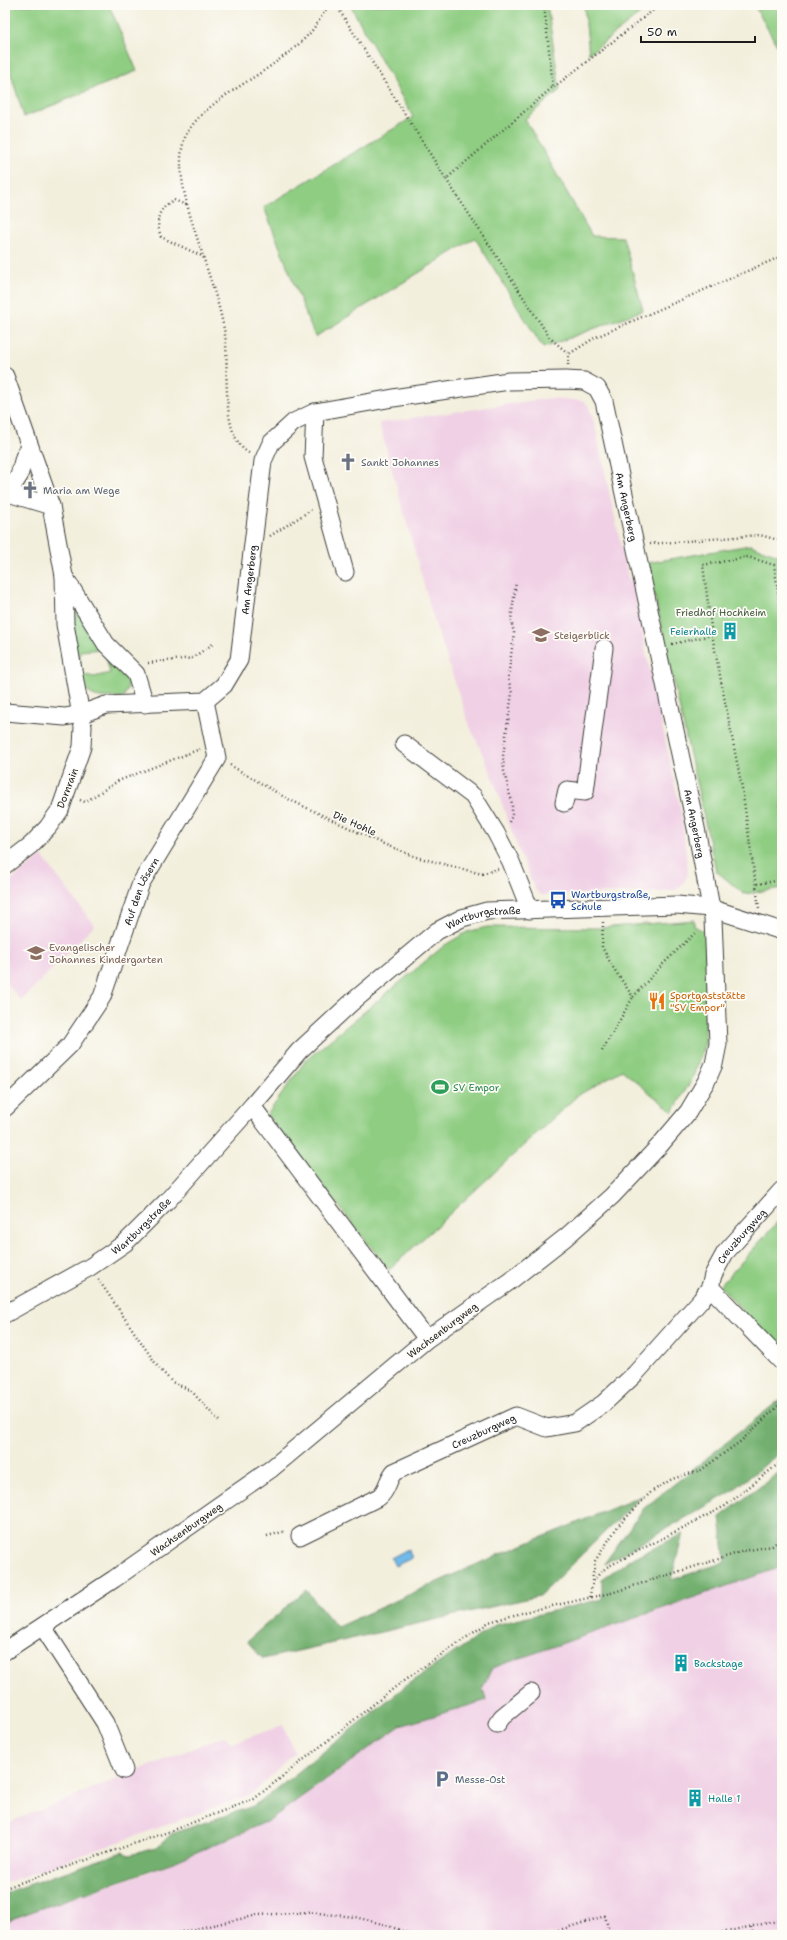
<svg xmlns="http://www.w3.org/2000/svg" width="787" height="1940" viewBox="0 0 787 1940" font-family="'Shantell Sans',sans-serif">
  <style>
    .built { fill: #f0d0e5 }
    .green { fill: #8fcd82; stroke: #56744f }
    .forest { fill: #73b070; stroke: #486646 }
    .water { fill: #72baea; stroke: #476b83 }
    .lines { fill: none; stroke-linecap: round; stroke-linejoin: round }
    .minor-casing { stroke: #3c3c39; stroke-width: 19 }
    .path { stroke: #3c3c39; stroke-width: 2.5; stroke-dasharray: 1 3; stroke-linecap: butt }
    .minor { stroke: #fff; stroke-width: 17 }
    .labels { text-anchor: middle; stroke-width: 3.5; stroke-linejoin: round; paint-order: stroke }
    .worship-label { font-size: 10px; fill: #5b616d; stroke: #fdfcf7; text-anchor: start }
    .street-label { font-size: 10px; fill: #1c1c1c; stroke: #fdfcf7 }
    .park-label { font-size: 10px; fill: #445a40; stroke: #fdfcf7 }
    .culture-label { font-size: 10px; fill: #0d838f; stroke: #fdfcf7; text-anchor: start }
    .education-label { font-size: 10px; fill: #785e54; stroke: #fdfcf7; text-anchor: start }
    .transit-label { font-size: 10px; fill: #164399; stroke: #fdfcf7; text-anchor: start }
    .food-label { font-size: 10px; fill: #c56008; stroke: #fdfcf7; text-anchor: start }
    .leisure-label { font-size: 10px; fill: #27864d; stroke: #fdfcf7; text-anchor: start }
    .service-label { font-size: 10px; fill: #4e5e75; stroke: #fdfcf7; text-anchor: start }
  </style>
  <rect width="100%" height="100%" fill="#fdfcf7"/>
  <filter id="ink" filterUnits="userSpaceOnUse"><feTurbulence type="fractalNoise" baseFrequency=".025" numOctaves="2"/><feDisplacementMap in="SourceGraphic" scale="8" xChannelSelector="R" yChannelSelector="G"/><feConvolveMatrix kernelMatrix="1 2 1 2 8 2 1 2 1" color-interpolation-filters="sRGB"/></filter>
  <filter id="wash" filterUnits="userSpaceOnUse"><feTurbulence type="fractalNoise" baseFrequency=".012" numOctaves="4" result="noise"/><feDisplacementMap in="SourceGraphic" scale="16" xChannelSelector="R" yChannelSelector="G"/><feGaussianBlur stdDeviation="0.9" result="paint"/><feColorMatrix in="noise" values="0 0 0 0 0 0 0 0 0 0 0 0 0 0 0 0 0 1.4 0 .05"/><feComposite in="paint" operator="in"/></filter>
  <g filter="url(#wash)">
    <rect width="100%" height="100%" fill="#f3efdd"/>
    <g class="built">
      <polygon points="551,398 584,401 589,407 595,426 628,578 633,582 646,653 681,812 688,872 684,883 676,890 662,892 541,895 535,889 517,846 491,773 469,724 433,617 379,423"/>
      <polygon points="42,856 94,925 21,1001 5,981 5,885"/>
      <polygon points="782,1566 782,1935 5,1935 5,1924 14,1918 149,1872 268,1821 400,1726 487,1700 482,1689 492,1668"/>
      <polygon points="283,1725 295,1753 252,1794 5,1883 5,1824 224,1736 233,1743"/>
    </g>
    <g class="green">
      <polygon points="5,5 109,5 137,71 24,117 5,55"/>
      <polygon points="350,5 547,5 560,90 525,119 592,236 623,237 643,310 543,348 475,238 315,337 264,207 413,117"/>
      <polygon points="584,5 651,5 589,54"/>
      <polygon points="754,5 782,5 782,54"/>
      <polygon points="750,545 781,556 782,560 782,888 744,894 716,871 647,563"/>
      <path d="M 70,596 L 114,661 L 112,664 L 127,676 L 128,687 L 124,697 C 101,697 85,702 81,674 L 94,677 L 110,673 L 106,657 L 101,649 L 80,651 L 80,665 L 77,665 Z"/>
      <polygon points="694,920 694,926 707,933 705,1043 693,1077 673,1112 622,1070 577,1096 389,1270 267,1115 306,1060 445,945 467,932 487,927 599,928"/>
      <polygon points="782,1217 782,1354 720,1286"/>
    </g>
    <g class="forest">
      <polygon points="782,1398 782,1451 731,1492 604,1564 643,1509"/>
      <polygon points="782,1470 781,1567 492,1668 482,1689 487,1700 400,1726 268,1821 176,1861 14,1918 5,1924 5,1893 122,1852 129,1855 157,1848 171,1834 253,1806 268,1796 408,1684 495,1625 602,1599 602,1579 631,1559 683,1534 671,1580 725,1562 720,1517"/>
      <polygon points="642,1496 539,1596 263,1659 247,1641 306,1590 337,1627 484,1561"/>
    </g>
    <polygon class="water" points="408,1549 412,1558 395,1566 391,1558"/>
  </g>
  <g filter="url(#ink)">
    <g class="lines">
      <g class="minor-casing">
        <g id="minor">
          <polyline points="5,376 51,506 64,576 65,624 83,727 82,747 60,810 48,827 31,845 5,865"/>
          <polyline points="315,412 313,457 345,572"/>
          <polyline points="5,492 51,506"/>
          <polyline points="8,493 19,476 24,457 30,448"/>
          <polyline points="64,576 106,644 136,674 145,704"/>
          <path id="s1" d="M 5,712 L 65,717 L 81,714 L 106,705 L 205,701 L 224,685 L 239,660 L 263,461 L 271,443 L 294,422 L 315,412 L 393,398 L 509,381 L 566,380 L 584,381 L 597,388 L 604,401 L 696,828 L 713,918 L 718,1044 L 714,1064 L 707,1080 L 688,1112 L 660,1145 L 612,1196 L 566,1237 L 510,1281 L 427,1339 L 271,1469 L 114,1579 L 5,1651"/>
          <polyline points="404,744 473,796 496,833 511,862 530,910"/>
          <polyline points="564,803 567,790 585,792 604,648"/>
          <polyline points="252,1106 427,1339"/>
          <path id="s2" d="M 5,1108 L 70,1045 L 102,997 L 141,883 L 217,758 L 205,701"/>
          <polyline points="710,1287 782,1362"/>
          <path id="s3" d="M 5,1314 L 90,1267 L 125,1243 L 168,1200 L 252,1106 L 299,1051 L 351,1003 L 437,931 L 462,918 L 487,911 L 677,905 L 710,908 L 782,931"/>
          <path id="s4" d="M 300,1536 L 379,1497 C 388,1490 387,1480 394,1472 L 516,1416 L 547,1428 L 575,1423 L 604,1403 L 635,1374 L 701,1300 L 710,1287 L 713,1275 L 725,1253 L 782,1190"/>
          <polyline points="43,1627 105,1723 124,1770"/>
          <polyline points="497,1724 502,1717 531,1693"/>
        </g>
      </g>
      <g class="path">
        <polyline points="336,5 446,179"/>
        <polyline points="544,5 553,87 446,179 550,338 569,354"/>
        <polyline points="554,87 660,5"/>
        <path d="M 186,205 L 174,200 C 158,208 155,220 161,237 L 204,257"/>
        <polyline points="568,365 569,354 596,337 782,256"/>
        <path d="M 249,453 C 218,435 230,364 225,335 C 221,309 211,282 203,256 C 193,224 170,166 187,133 C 203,104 250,82 276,62 C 287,54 299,45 308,35 C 316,27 322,15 329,5"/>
        <polyline points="270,536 311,510"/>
        <polyline points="650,544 760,535 782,541"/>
        <polyline points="672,644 712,635"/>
        <polyline points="148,663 192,658 213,644"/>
        <polyline points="230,765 286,798 381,843 416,857 482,874 498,869"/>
        <polyline points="80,800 85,802 118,781 200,749"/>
        <polyline points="509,822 512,816 512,804 504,771 503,756 512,693 508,678 514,633 511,620 516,582"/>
        <polyline points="757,884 782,880"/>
        <polyline points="759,908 742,788 712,635 703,565 748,557 774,565 782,617"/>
        <polyline points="603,922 602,947 612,966 633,997 662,965 697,931"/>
        <polyline points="602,1051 633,997"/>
        <polyline points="98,1279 158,1367 172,1382 186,1388 194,1394 219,1421"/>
        <polyline points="267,1536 286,1531"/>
        <polyline points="592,1581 595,1561 618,1526 651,1492 672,1479 701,1470 741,1441 782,1402"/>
        <path d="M 590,1597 C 592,1580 594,1578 607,1567 L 725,1506 L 782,1461"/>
        <polyline points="5,1888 165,1833 254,1799 403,1681 489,1622 525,1612 611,1593 744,1551 772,1546 782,1538"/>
        <polyline points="751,1927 753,1935"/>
        <polyline points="114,1935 177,1933 258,1915 308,1912 355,1917 386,1925 413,1935"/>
        <polyline points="543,1935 605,1916 610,1935"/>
        <polyline points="710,1935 782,1920"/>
      </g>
      <use href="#minor" class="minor"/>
    </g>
  </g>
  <defs>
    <g id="church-bare" transform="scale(1.38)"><path d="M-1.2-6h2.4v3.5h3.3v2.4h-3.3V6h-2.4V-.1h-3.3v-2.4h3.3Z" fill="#6b7280" stroke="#fdfcf7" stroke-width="2.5" paint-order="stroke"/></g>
    <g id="building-bare" transform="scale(1.38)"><path d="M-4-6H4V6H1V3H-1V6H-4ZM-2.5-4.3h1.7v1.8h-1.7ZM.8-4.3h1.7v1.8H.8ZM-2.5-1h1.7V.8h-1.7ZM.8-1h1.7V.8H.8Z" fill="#0f9aa8" stroke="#fdfcf7" stroke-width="2.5" paint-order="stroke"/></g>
    <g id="school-bare" transform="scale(1.38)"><path d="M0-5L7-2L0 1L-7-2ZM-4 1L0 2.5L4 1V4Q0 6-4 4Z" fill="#8d6e63" stroke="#fdfcf7" stroke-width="2.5" paint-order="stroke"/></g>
    <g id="bus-bare" transform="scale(1.38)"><path d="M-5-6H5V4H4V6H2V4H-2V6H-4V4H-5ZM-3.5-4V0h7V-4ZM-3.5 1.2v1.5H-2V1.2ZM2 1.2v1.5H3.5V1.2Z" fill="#1a4fb4" stroke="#fdfcf7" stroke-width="2.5" paint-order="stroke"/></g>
    <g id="restaurant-bare" transform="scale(1.38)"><path d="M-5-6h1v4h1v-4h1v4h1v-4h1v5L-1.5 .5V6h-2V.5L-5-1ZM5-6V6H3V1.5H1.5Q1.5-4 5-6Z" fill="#e8710a" stroke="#fdfcf7" stroke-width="2.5" paint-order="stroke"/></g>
    <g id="stadium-bare" transform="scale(1.38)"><path d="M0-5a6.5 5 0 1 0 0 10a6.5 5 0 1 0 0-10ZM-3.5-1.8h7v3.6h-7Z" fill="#2e9e5b" stroke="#fdfcf7" stroke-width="2.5" paint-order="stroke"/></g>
    <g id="parking-bare" transform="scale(1.38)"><path d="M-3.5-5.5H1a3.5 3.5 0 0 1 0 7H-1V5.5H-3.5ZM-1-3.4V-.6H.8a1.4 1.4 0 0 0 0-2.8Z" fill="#5c6f8a" stroke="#fdfcf7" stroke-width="2.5" paint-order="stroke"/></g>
  </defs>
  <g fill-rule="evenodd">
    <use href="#church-bare" x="348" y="462"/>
    <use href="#church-bare" x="30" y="490"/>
    <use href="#building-bare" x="730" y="631"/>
    <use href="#school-bare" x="541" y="635"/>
    <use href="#bus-bare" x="558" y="900"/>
    <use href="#school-bare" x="36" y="953"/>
    <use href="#restaurant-bare" x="657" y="1001"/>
    <use href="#stadium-bare" x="440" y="1087"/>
    <use href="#building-bare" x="681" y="1663"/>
    <use href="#parking-bare" x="442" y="1779"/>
    <use href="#building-bare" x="695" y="1798"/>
  </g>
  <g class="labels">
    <g class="worship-label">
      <text x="361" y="466">Sankt Johannes</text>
      <text x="43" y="494">Maria am Wege</text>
    </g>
    <g class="street-label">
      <text dy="4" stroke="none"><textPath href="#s1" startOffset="940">Am Angerberg</textPath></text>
      <text dy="4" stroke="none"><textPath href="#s1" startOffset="337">Am Angerberg</textPath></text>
      <text transform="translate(67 788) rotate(-69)" y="4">Dornrain</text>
      <text transform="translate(355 823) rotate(24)" y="4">Die Hohle</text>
      <text dy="4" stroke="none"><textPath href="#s1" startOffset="1264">Am Angerberg</textPath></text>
      <text dy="4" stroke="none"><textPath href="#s2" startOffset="261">Auf den Lösern</textPath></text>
      <text dy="4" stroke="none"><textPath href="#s3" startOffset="631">Wartburgstraße</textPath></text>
      <text dy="4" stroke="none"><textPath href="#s3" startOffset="163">Wartburgstraße</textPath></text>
      <text dy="4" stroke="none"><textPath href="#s4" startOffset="567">Creuzburgweg</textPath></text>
      <text transform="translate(442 1330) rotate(-37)" y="4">Wachsenburgweg</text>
      <text dy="4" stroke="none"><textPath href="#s4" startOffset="216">Creuzburgweg</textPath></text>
      <text transform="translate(186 1529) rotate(-35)" y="4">Wachsenburgweg</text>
    </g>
    <g class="park-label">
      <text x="721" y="616">Friedhof Hochheim</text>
    </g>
    <g class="culture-label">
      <text x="717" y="635" text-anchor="end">Feierhalle</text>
      <text x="694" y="1667">Backstage</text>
      <text x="708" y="1802">Halle 1</text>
    </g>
    <g class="education-label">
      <text x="554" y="639">Steigerblick</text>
      <text x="49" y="951">Evangelischer<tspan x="49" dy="12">Johannes Kindergarten</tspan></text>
    </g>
    <g class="transit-label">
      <text x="571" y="898">Wartburgstraße,<tspan x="571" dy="12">Schule</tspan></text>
    </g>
    <g class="food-label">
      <text x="670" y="999">Sportgaststätte<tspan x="670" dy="12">"SV Empor"</tspan></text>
    </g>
    <g class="leisure-label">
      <text x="453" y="1091">SV Empor</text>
    </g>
    <g class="service-label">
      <text x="455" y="1783">Messe-Ost</text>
    </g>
  </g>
  <rect width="787" height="1940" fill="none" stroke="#fdfcf7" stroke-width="20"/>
  <path d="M641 36v6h114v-6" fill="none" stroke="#1c1c1c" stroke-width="2"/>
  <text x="647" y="36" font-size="12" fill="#1c1c1c" stroke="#fdfcf7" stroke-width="3" paint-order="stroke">50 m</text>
</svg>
